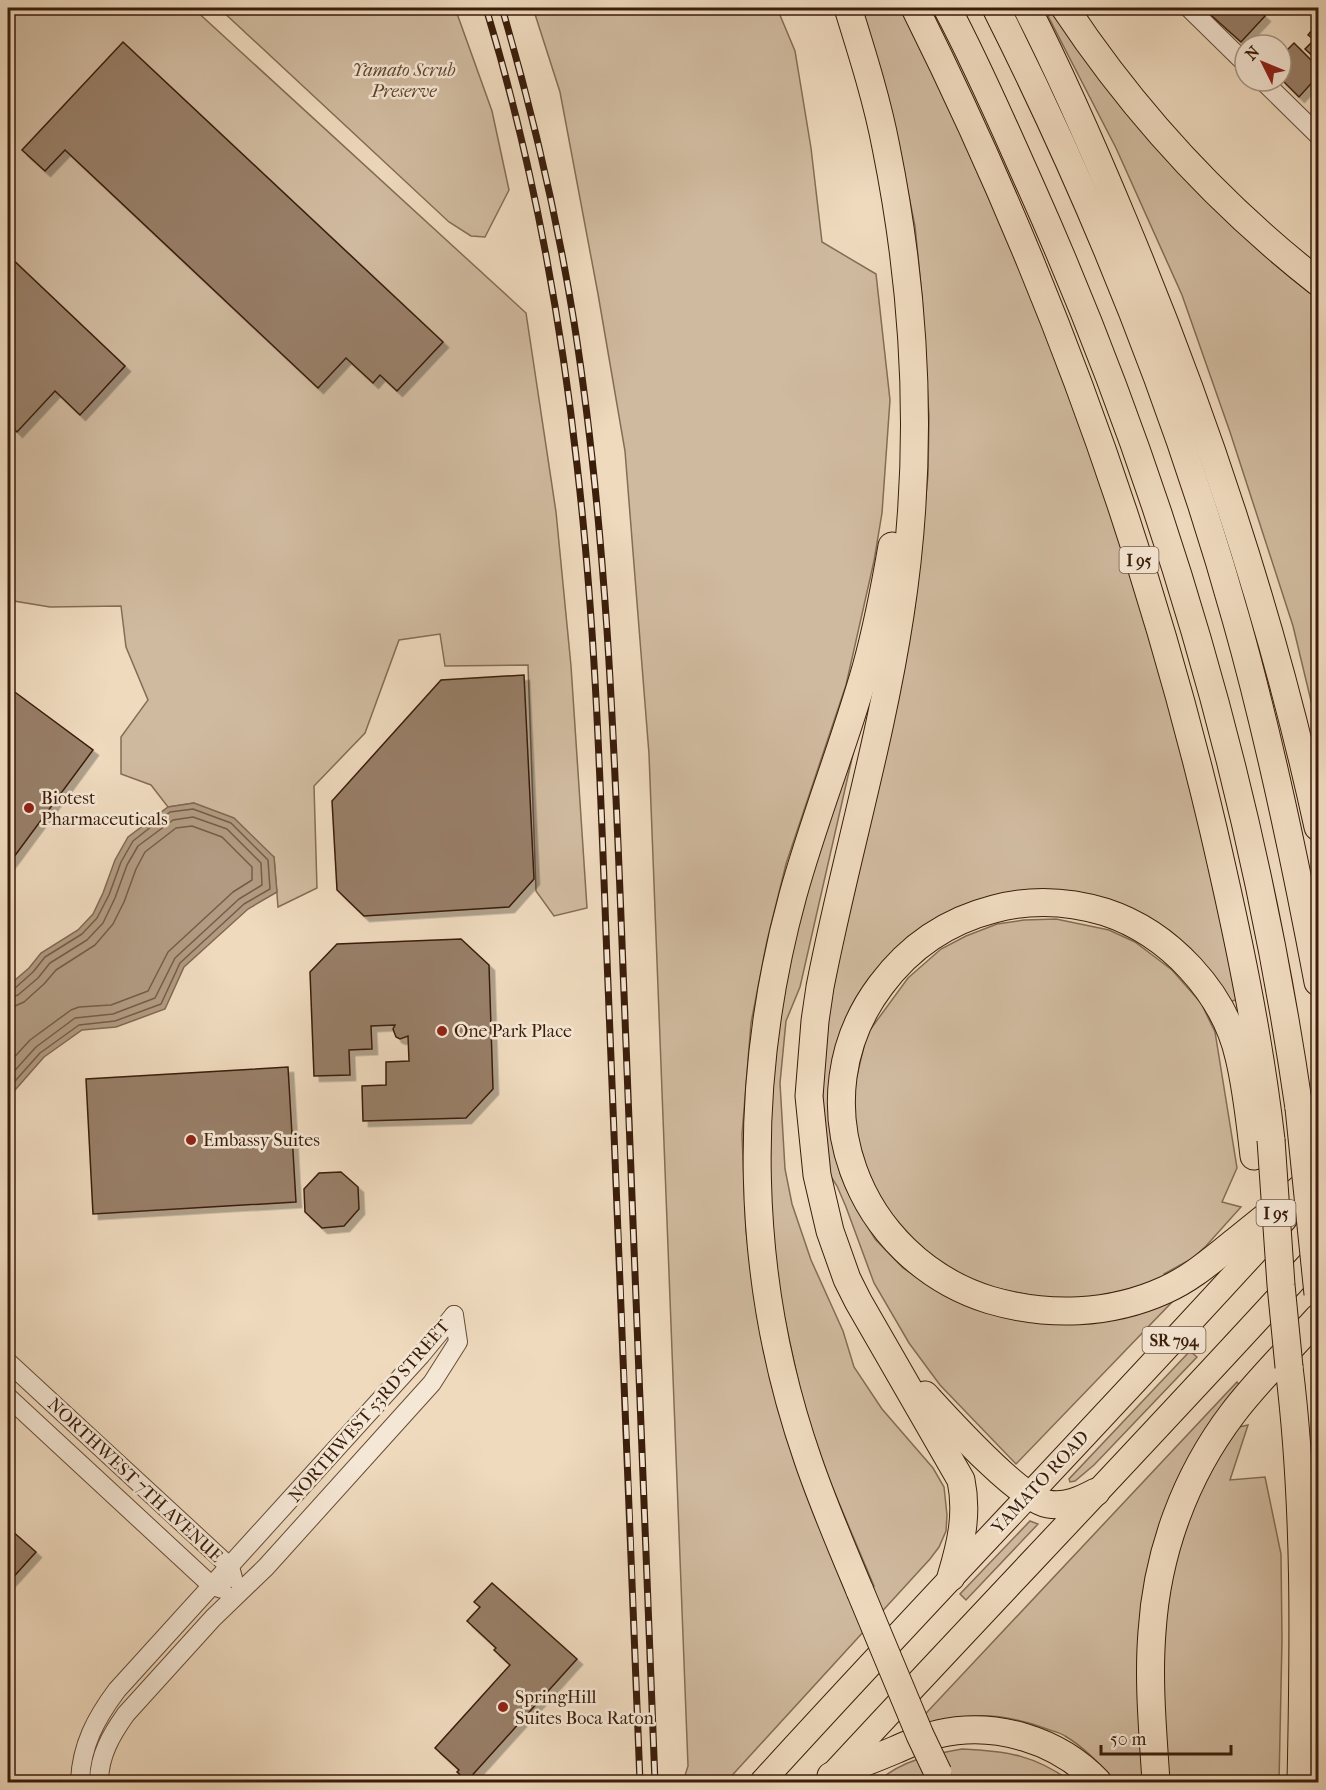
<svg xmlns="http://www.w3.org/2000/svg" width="1326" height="1790" viewBox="0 0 1326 1790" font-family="'IM FELL French Canon',serif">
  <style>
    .green { fill: #d0ba9f; stroke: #856c54; stroke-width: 1.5 }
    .water { fill: #b19a81; stroke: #816851; stroke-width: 1.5 }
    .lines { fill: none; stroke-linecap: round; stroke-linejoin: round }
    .shore { stroke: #765c46; stroke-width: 1.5 }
    .building { fill: #987f68; stroke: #3a1d0a; stroke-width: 1.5; filter: url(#shadow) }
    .minor-casing { stroke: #674c37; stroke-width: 20 }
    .major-casing { stroke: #3a1d0a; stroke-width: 26 }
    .highway-casing { stroke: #3a1d0a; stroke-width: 29 }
    .minor { stroke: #f5e7d5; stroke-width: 18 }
    .major { stroke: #efdabe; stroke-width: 24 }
    .highway { stroke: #efdabe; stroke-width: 27 }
    .rail-casing { stroke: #3a1d0a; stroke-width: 7 }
    .rail { stroke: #f5e7d5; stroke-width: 4.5; stroke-dasharray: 14; stroke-linecap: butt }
    .highway-bridge-casing { stroke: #3a1d0a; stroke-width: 29; stroke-linecap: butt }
    .highway-bridge { stroke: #efdabe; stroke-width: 27 }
    .poi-dot { fill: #8f2418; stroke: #f5e7d5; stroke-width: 2 }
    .labels { text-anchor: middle; stroke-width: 5; stroke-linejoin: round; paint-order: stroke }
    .shield { fill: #f5e7d5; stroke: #725a47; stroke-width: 1.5 }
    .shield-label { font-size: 16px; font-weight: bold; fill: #3a1d0a }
    .park-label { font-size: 18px; font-style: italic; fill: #60442f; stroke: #f5e7d5 }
    .poi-label { font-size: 18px; fill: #3a1d0a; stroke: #f5e7d5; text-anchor: start }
    .street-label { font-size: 18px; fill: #3a1d0a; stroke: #f5e7d5 }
  </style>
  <defs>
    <filter id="shadow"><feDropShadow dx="5.5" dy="5.5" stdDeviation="0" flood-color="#0004"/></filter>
  </defs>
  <rect width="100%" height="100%" fill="#efdabe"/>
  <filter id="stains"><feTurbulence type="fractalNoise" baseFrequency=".00333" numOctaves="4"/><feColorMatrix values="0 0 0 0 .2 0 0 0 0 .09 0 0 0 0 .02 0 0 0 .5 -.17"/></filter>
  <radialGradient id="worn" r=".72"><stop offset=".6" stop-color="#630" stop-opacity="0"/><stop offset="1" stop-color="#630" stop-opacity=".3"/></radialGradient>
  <g class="green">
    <polygon points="21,8 193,8 526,313 556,512 571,666 587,908 554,916 536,891 528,665 445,666 440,634 399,640 365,733 314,786 317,888 278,907 274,857 194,803 168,807 151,785 121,774 121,737 148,700 126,647 121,606 50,607 8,600 8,522 11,519 12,499 8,478 8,22"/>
    <polygon points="219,8 455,8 492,111 509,190 485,237 471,236 449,222"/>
    <polygon points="533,8 777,8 795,51 811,148 822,242 876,274 890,400 882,513 874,561 846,685 786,864 767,941 751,1023 742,1135 746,1231 759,1327 786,1432 854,1608 874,1586 825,1470 803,1403 781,1302 767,1193 769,1109 778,1020 796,924 858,732 800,987 786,1021 780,1083 785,1169 792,1204 811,1260 843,1331 854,1367 882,1409 933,1468 944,1487 947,1515 946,1531 939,1547 930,1559 726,1782 683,1782 688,1766 649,754 625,451 598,294 560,92"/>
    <polygon points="861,8 901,8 967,142 1064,375 1157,652 1218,890 1238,999 1227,1003 1165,931 978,900 956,908 924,926 837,1049 829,1084 832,1139 841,1176 851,1198 875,1239 903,1268 946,1296 982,1310 1171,1296 1173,1301 1016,1464 940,1385 909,1343 874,1283 846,1207 837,1186 830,1175 822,1115 824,1057 828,1014 837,967 893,724 915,606 928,475 929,417 922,297 915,226 896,133"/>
    <polygon points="1057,11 1318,290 1318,730 1293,626 1230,432 1182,295 1116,148 1048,16"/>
    <polygon points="1056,919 1109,930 1135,942 1172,970 1201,1003 1215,1032 1237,1168 1222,1202 1241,1207 1206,1246 1193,1258 1164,1274 1165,1280 1095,1297 1053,1300 985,1286 960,1276 925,1252 878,1199 855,1140 852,1096 867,1034 908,978 941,949 966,936 997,924 1024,920"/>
    <polygon points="1190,1351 1197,1357 1094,1465 1075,1481 1070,1482 1069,1479"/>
    <path d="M 1237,1382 L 1241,1387 L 1182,1474 L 1144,1782 L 1116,1782 C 1102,1766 1084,1747 1065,1736 C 1059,1732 1051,1731 1044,1728 C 994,1710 963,1714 913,1727 Z"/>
    <path d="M 1248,1425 L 1230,1480 L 1265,1477 L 1281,1554 L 1282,1640 L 1279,1782 L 1165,1782 C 1164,1744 1160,1706 1161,1668 C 1163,1611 1175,1546 1198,1493 C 1208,1470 1225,1448 1239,1427 Z"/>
    <polygon points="1030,1521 1038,1524 966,1600 960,1594"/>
    <path d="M 962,1749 C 1008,1751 1034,1755 1072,1782 L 955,1782 L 948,1767 L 933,1782 L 878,1782 C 899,1761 933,1754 962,1749 Z"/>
  </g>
  <polygon class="water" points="194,803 234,818 274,857 277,892 248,909 184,967 165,1009 116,1027 82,1030 44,1057 8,1098 8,986 29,968 41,953 78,930 93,914 103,893 115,860 128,837 168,807"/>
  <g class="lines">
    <g class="shore">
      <polyline points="8,990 14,989 33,972 45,957 82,934 97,918 109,895 121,862 133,841 170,812 193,809 231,823 268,860 270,889 244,904 180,963 161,1004 115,1021 79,1025 40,1053 8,1089"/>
      <polyline points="8,998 18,995 38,978 50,963 87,940 103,923 115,898 127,865 138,846 173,820 193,817 227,829 261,863 262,885 239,899 175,958 155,998 113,1014 75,1018 36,1047 8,1078"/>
      <polyline points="8,1007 15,1006 24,1002 44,984 56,970 95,945 113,924 124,902 136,869 145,852 176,828 192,826 222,837 252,867 252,880 233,892 168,952 148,991 111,1005 79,1007 71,1010 30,1040 8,1064"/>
    </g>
  </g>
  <g class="building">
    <polygon points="1203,8 1256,8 1265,16 1241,42"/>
    <polygon points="1318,23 1318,61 1305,49 1314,40 1308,35"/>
    <polygon points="123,42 443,342 397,391 380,375 373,383 346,358 318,388 65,150 45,171 22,150"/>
    <polygon points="1294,43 1318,67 1318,76 1299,97 1281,79 1281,56"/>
    <polygon points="8,255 125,366 80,415 55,391 17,432 8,423"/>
    <polygon points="524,675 534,879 509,907 364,916 337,890 332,801 441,680"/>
    <polygon points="8,687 93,750 8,865"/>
    <polygon points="461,939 489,965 493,1089 466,1118 363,1121 362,1086 386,1085 386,1062 409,1061 408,1036 400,1039 396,1037 393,1029 395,1025 371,1026 372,1049 349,1050 350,1075 314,1076 310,972 337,944"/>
    <polygon points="288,1067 296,1202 93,1214 86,1079"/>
    <polygon points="341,1172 358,1187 359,1209 344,1226 322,1228 305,1212 304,1189 319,1173"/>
    <polygon points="11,1530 36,1552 8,1583 8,1535"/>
    <polygon points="492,1583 577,1659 467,1781 457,1772 459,1770 435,1748 510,1665 494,1650 496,1648 467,1621 480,1607 474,1602"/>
  </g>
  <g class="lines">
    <g class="minor-casing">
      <g id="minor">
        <polyline points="1189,8 1245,63"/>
        <polyline points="1263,81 1318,135"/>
        <polyline points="8,1362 230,1567 233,1578"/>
        <polyline points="8,1397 212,1586 222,1589"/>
        <path d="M 80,1782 C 81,1746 96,1718 117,1690 L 421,1355 L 454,1315"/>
        <path d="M 99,1782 C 99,1756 111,1735 126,1714 L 213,1618 L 266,1567 L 432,1383 L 458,1342 L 454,1315"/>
      </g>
    </g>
    <g class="major-casing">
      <g id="major">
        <path d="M 831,1776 C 993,1601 1158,1430 1318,1254"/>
        <path d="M 762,1782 C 934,1593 1113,1409 1285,1219"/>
      </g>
    </g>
    <g class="highway-casing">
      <g id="highway">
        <path d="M 848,8 C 862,53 877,100 886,147 C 917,301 924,460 900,615 C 881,741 844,863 820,987 L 815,1021 L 809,1096 L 817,1175 L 830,1231 L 847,1279 L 858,1301 L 961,1480 C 968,1514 961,1544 951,1577"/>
        <path d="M 915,8 C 1045,269 1146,544 1213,828 C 1237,931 1259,1035 1271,1140"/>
        <path d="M 947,8 C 978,66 1004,127 1031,187 C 1162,480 1253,791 1299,1108"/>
        <path d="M 996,8 C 1094,203 1177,408 1236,619 C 1270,739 1295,860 1318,982"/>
        <path d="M 1027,8 C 1063,78 1094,150 1124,222 C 1206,418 1273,620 1318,827"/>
        <path d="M 1065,8 C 1134,112 1220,205 1318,282"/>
        <path d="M 1254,1156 C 1250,1123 1247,1090 1239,1057 C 1224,992 1169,933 1105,912 C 1069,901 1031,899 994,909 C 947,921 910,946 881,985 C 795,1099 857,1259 990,1300 C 1048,1317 1110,1315 1165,1290 C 1192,1278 1213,1259 1236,1241 C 1263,1219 1291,1197 1318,1174"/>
        <path d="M 1289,1367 C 1306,1505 1304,1644 1301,1782"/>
        <path d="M 925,1395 C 948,1420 1019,1499 1048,1504 C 1066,1507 1081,1500 1096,1492"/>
        <path d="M 860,1591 C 842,1548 823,1504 808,1460 C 744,1277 742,1081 793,895 C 814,819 844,745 866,668 C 877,628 885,587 892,546"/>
        <path d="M 831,1776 C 852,1767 874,1759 895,1750 C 909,1744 923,1737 938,1734 C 996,1721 1058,1740 1098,1782"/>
        <path d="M 1156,1782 C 1153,1733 1148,1682 1152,1632 C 1157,1553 1185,1476 1233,1413 C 1259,1379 1290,1349 1318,1318"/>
      </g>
    </g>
    <use href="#minor" class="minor"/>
    <use href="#major" class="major"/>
    <use href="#highway" class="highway"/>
    <g class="rail-casing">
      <g id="rail">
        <path d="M 486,8 C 531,156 560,311 577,465 C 597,637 601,811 608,984 C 619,1250 630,1516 640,1782"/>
        <path d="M 502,8 C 532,110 557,217 574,322 C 609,544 615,770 624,993 C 634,1256 645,1519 655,1782"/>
      </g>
    </g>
    <use href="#rail" class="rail"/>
    <g class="highway-bridge-casing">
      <g id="highway-bridge">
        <polyline points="1299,1108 1318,1294"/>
        <polyline points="1271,1140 1281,1285 1289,1367"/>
        <polyline points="860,1591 920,1735 938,1773"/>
      </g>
    </g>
    <use href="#highway-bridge" class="highway-bridge"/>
  </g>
  <g class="poi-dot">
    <circle cx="29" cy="808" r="6"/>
    <circle cx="442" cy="1031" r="6"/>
    <circle cx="191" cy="1140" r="6"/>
    <circle cx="503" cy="1707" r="6"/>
  </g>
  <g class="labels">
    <g class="shield">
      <rect x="1119.5" y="547" width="39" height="26" rx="4.5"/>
      <rect x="1256.5" y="1200" width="39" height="26" rx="4.5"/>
      <rect x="1142.5" y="1327" width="63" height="26" rx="4.5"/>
    </g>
    <g class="shield-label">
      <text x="1139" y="566">I 95</text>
      <text x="1276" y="1219">I 95</text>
      <text x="1174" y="1346">SR 794</text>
    </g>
    <g class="park-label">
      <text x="404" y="76">Yamato Scrub<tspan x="404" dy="21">Preserve</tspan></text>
    </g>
    <g class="poi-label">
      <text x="41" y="804">Biotest<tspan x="41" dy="21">Pharmaceuticals</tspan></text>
      <text x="454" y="1037">One Park Place</text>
      <text x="203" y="1146">Embassy Suites</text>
      <text x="515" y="1703">SpringHill<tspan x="515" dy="21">Suites Boca Raton</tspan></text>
    </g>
    <g class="street-label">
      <text transform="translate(369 1411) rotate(-49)" y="6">NORTHWEST 53RD STREET</text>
      <text transform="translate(135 1480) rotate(43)" y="6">NORTHWEST 7TH AVENUE</text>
      <text transform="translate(1040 1482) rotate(-47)" y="6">YAMATO ROAD</text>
    </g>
  </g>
  <rect width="1326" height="1790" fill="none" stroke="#efdabe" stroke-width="30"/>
  <rect x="9" y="9" width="1308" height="1772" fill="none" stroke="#3a1d0a" stroke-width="3"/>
  <rect x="15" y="15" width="1296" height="1760" fill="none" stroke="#3a1d0a" stroke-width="1.5"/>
  <g transform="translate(1263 63) rotate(313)"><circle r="28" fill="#f5e7d5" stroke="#aa9684" stroke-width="1.5"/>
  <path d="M0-4.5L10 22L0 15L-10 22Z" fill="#8f2418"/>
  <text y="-9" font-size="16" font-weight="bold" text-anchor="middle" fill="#3a1d0a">N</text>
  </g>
  <path d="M1101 1745v9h130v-9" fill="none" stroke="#3a1d0a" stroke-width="3"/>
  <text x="1110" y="1745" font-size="18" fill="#3a1d0a" stroke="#f5e7d5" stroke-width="4.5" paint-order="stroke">50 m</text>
  <rect width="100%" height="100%" filter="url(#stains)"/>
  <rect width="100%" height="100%" fill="url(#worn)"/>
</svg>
